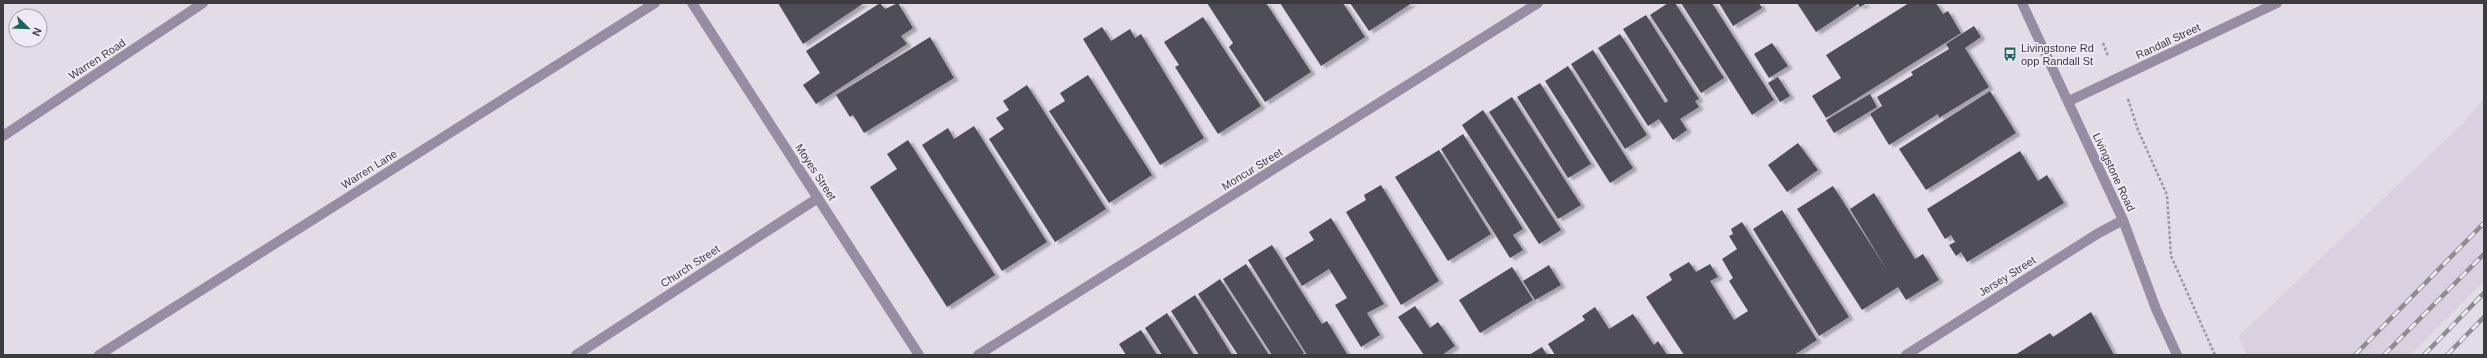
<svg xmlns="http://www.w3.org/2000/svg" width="2487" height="358" viewBox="0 0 2487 358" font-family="Arial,sans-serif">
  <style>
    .built { fill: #d9d0e0 }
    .building { fill: #504e56; filter: url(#shadow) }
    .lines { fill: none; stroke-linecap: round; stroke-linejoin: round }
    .path { stroke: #9d99a0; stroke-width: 2.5; stroke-dasharray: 3 2; stroke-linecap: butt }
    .minor { stroke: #978da3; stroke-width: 10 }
    .rail-casing { stroke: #8e8b91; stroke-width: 4.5 }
    .rail { stroke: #eee9f3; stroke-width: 3; stroke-dasharray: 9; stroke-linecap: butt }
    .labels { text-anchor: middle; stroke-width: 4; stroke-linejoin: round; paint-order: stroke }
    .street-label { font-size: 11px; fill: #3d3b3f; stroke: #eee9f3 }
    .poi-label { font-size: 11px; fill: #3d3b3f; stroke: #eee9f3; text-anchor: start }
  </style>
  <defs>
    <filter id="shadow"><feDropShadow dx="4.5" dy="2.5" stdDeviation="1" flood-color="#0004"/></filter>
  </defs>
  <rect width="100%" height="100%" fill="#e1dce5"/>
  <polygon class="built" points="2484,98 2484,281 2410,355 2247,355 2238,337 2463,123"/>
  <g class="building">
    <polygon points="778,3 864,3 803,44"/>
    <polygon points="880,3 885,9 898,3 913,28 901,36 907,44 816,104 803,85 820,73 806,51"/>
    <polygon points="1207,3 1266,3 1311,72 1265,102 1229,47 1233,43"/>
    <polygon points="1280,3 1343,3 1365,37 1321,66"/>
    <polygon points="1350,3 1412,3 1369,31"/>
    <polygon points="1668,3 1675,3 1724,78 1701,93 1650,15"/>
    <polygon points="1681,3 1712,3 1774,100 1752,115"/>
    <polygon points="1719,3 1759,3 1762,8 1733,26"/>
    <polygon points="1797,3 1867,3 1860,7 1858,4 1816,32"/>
    <polygon points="1909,3 1936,3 1943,14 1948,11 1961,33 1826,118 1812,96 1841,78 1826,55"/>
    <polygon points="1646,15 1699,99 1695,101 1699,107 1680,119 1687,130 1673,140 1659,119 1648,126 1598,48 1620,34 1665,103 1668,101 1623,29"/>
    <polygon points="1203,17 1261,106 1218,134 1175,67 1179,65 1164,42"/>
    <polygon points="1974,26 1981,37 1965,48 1989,87 1939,118 1938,114 1889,145 1870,114 1882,106 1877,97 1913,75 1911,72 1949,49 1946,44"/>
    <polygon points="1102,27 1111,41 1130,29 1135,38 1141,34 1204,138 1160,165 1083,39"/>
    <polygon points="930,37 954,78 864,133 853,115 850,117 836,95"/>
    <polygon points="1772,43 1788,66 1769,78 1754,54"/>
    <polygon points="1593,50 1647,135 1625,149 1571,64"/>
    <polygon points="1568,66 1633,168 1610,183 1545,81"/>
    <polygon points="1088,75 1152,175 1109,203 1049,111 1065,101 1060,93"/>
    <polygon points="1778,77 1790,96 1780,102 1768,83"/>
    <polygon points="1540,83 1591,164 1568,178 1517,97"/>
    <polygon points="1027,85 1106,209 1055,242 989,139 1004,129 996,118 1009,110 1003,101"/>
    <polygon points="1990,91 2016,133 1926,190 1899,149"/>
    <polygon points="1870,94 1877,107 1834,133 1826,120"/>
    <polygon points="1512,97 1581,205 1558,219 1489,112"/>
    <polygon points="1483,110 1561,230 1539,244 1462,125"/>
    <polygon points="974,126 1047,242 1002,271 922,145 948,128 954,139"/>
    <polygon points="1463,134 1523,229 1513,235 1523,250 1510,258 1441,149"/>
    <polygon points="908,140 995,275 947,307 870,187 897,169 887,154"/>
    <polygon points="1798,143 1818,170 1787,192 1768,165"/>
    <polygon points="1439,150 1491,234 1448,261 1395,177"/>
    <polygon points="2020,151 2038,181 2047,175 2064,203 1967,262 1961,252 1956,256 1949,245 1955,242 1951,235 1945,239 1927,209"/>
    <polygon points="1381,185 1439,281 1401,305 1346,212 1366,200 1364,195"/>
    <polygon points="1833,186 1887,270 1850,209 1874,193 1915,259 1923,254 1939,280 1906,300 1898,287 1862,310 1797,209"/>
    <polygon points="1782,210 1849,317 1819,336 1753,229"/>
    <polygon points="1331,218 1384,304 1367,313 1380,335 1361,347 1335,305 1347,298 1329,269 1302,286 1285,258 1314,240 1309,232"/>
    <polygon points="1742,222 1817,340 1794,355 1684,355 1646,297 1672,280 1669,274 1689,262 1696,272 1710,264 1718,277 1710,281 1734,320 1748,311 1729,281 1733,278 1722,259 1737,249 1729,236 1733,234 1731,229"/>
    <polygon points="1272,245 1322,324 1327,321 1347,354 1307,355 1248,260"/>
    <polygon points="1246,264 1304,353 1301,355 1272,355 1223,279"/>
    <polygon points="1549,265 1561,285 1535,300 1523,281"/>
    <polygon points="1512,267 1533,300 1480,333 1459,300"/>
    <polygon points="1220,279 1269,355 1238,355 1198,294"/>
    <polygon points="1195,295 1232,355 1199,355 1171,311"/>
    <polygon points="1415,306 1430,328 1438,322 1455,346 1442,355 1424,355 1398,317"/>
    <polygon points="1595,307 1609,329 1633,314 1654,345 1658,341 1667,355 1555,355 1548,344 1585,320 1582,316"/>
    <polygon points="2091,312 2114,355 2015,355 2050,333 2053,337"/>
    <polygon points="1167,313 1194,355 1162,355 1145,328"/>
    <polygon points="1141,330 1157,355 1126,355 1119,344"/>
    <polygon points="1542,347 1547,355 1529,355"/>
  </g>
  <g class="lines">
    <g class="path">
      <polyline points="2103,43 2108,56"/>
      <polyline points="2128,99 2138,130 2167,195 2171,256 2215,355"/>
    </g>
    <g class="minor">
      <polyline points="692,3 919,355"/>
      <polyline points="2022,3 2123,220 2156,309 2177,355"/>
      <polyline points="2069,101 2277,3"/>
      <polyline points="3,136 203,3"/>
      <polyline points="99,355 655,3"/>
      <polyline points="576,355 818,198"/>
      <polyline points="978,355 1538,3"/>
      <polyline points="1906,355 2097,234 2123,220"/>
    </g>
    <g class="rail-casing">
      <g id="rail">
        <polyline points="2355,355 2484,223"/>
        <polyline points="2384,355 2484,254"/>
        <polyline points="2424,355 2484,293"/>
        <polyline points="2447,355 2484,317"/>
      </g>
    </g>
    <use href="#rail" class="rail"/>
  </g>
  <defs>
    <g id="bus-bare" transform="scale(1.08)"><path d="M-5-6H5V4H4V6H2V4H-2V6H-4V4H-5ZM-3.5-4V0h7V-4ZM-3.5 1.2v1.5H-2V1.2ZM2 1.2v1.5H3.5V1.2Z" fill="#1a655d" stroke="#eee9f3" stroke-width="2.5" paint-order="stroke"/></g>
  </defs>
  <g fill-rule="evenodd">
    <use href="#bus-bare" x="2010" y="54"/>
  </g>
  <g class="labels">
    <g class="street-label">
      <text transform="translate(2168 41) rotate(-25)" y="4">Randall Street</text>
      <text transform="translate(97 59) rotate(-33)" y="4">Warren Road</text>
      <text transform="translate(369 169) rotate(-32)" y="4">Warren Lane</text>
      <text transform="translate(1252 169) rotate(-32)" y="4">Moncur Street</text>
      <text transform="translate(816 172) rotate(57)" y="4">Moyes Street</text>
      <text transform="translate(2114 172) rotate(65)" y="4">Livingstone Road</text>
      <text transform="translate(690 266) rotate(-33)" y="4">Church Street</text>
      <text transform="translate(2007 276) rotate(-32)" y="4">Jersey Street</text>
    </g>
    <g class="poi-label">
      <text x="2021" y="52">Livingstone Rd<tspan x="2021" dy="13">opp Randall St</tspan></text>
    </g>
  </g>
  <rect width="2487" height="358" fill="none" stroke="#3d3b3f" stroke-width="8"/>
  <g transform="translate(28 28) rotate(113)"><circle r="19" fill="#eee9f3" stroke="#a7a3ab"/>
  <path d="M0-3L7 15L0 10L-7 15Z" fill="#1a655d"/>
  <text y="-6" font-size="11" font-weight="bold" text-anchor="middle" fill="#3d3b3f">N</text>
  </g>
</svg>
